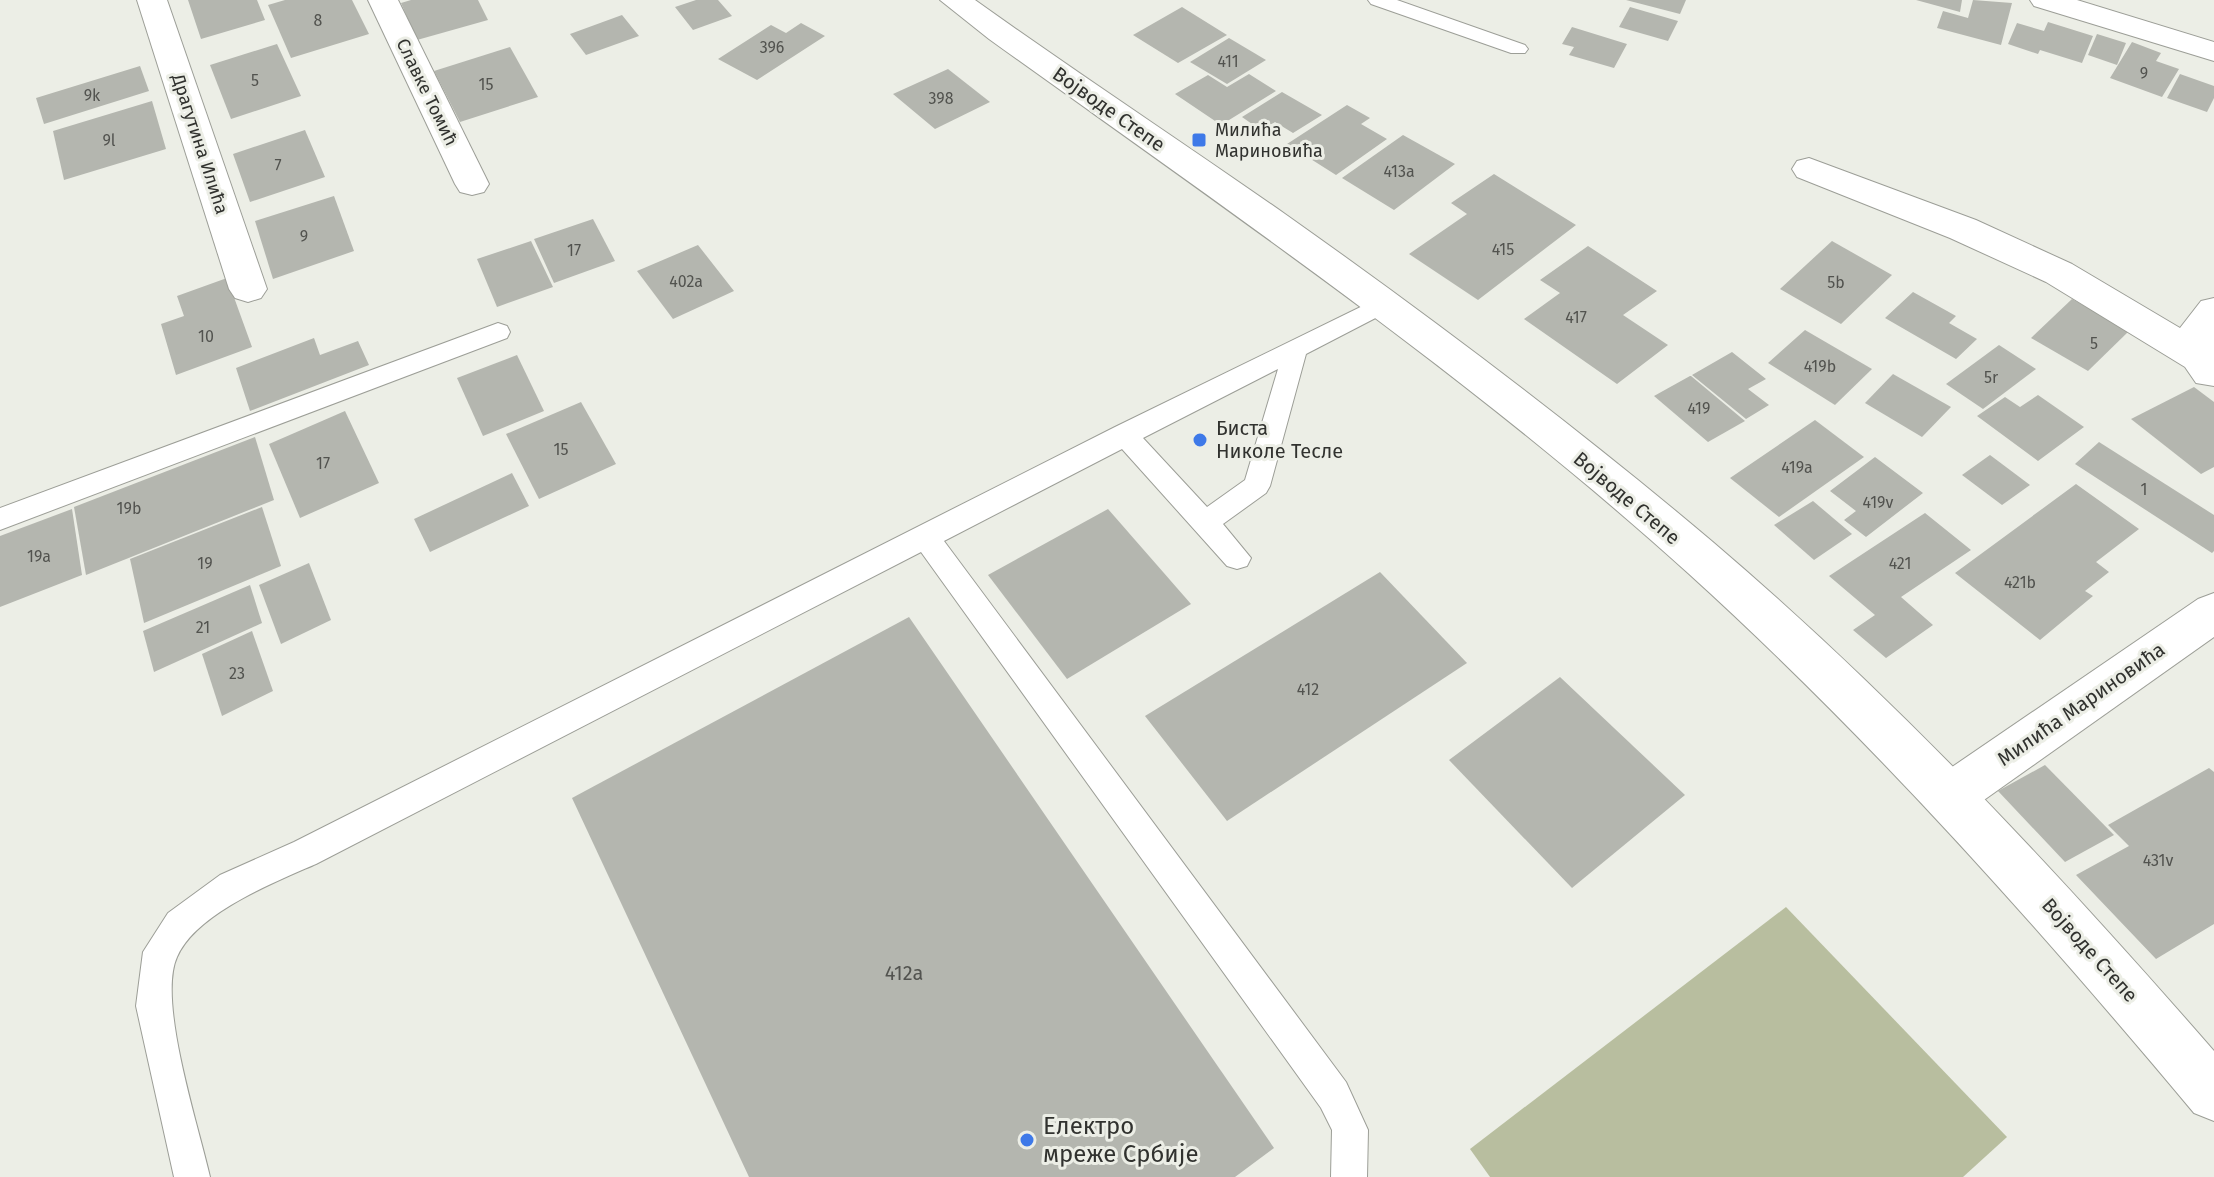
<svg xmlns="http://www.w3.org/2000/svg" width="2214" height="1177" viewBox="0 0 2214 1177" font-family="'Fira Sans',sans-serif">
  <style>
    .green { fill: #b8be9f }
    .building { fill: #b4b6af }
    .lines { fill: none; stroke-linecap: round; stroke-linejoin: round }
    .lane-casing { stroke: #9c9e97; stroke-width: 2 }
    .street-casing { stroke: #9c9e97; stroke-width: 2 }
    .secondary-casing { stroke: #9c9e97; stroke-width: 2 }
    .lane { fill: #fff; fill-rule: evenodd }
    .street { fill: #fff; fill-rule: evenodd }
    .secondary { fill: #fff; fill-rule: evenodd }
    .poi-dot { fill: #3e79e8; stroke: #eceee6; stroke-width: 3 }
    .labels { text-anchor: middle; stroke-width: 6; stroke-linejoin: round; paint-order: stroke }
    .number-label { font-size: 16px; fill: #52534f }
    .far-street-label { font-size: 18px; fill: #31322f; stroke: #eceee6 }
    .far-poi-label { font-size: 18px; fill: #31322f; stroke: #eceee6; text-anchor: start }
    .street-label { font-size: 20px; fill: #31322f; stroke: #eceee6 }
    .poi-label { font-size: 20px; fill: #31322f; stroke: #eceee6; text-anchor: start }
    .near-number-label { font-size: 20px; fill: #52534f }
    .near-poi-label { font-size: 24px; fill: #31322f; stroke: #eceee6; text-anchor: start }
  </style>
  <rect width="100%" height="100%" fill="#eceee6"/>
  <polygon class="green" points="1786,907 2007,1137 1963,1177 1490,1177 1470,1149"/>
  <g class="building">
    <polygon points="188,0 257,0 265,20 201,39"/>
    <polygon points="285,0 352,0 369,34 291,58 268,5"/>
    <polygon points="411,0 478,0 488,20 417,40 401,3"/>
    <polygon points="696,0 718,0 732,16 693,30 675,7"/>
    <polygon points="1626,0 1686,0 1680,14"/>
    <polygon points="1916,0 1962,0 1960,12"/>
    <polygon points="1973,0 2012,3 2001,45 1937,28 1943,11 1968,18"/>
    <polygon points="1182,7 1227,35 1178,63 1133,35"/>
    <polygon points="1630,7 1678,21 1668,41 1619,27"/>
    <polygon points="622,15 639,36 586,55 570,34"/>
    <polygon points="2048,22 2093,36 2082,63 2040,50 2038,54 2008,44 2017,23 2044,31"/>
    <polygon points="801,23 825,36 757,80 718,59 771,25 786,33"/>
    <polygon points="1572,27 1627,44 1614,68 1569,55 1574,47 1562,44"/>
    <polygon points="2097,34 2126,43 2117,65 2088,55"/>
    <polygon points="1229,38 1266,60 1227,84 1190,62"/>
    <polygon points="2132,42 2161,53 2156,61 2179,69 2162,97 2110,78"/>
    <polygon points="277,44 301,96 231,119 210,65"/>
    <polygon points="510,47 538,97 460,122 434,71"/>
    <polygon points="140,66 149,91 44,124 36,98"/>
    <polygon points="948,69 990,102 935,129 893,94"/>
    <polygon points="1249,74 1276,91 1221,125 1175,94 1208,75 1227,87"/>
    <polygon points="2180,74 2214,86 2214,98 2207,112 2167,98"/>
    <polygon points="1282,92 1322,115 1293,133 1275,122 1262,131 1242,117"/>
    <polygon points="152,101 166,149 64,180 53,131"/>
    <polygon points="1347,105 1370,118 1361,124 1387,139 1336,175 1287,144"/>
    <polygon points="305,130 325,177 250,202 233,154"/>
    <polygon points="1403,135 1455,164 1394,210 1342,178"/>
    <polygon points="1494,174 1576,225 1478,300 1409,254 1467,214 1451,203"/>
    <polygon points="334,196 354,251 273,279 255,221"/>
    <polygon points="593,219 615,261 554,283 534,239"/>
    <polygon points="531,241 553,287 497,307 477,259"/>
    <polygon points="1832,241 1892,275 1841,324 1780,289"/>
    <polygon points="698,245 734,291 673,319 637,271"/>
    <polygon points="1588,246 1657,291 1623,315 1668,345 1617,384 1524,319 1560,293 1540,280"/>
    <polygon points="227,278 252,347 176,375 161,324 184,316 177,296"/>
    <polygon points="1913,292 1956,316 1949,323 1977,339 1956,359 1885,318"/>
    <polygon points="2072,299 2129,331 2088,371 2031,338"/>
    <polygon points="1805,330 1872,369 1835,405 1768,363"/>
    <polygon points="314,338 320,355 358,341 369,365 250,411 236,368"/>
    <polygon points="1999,345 2036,369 1983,409 1946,384"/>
    <polygon points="1732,352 1766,379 1748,389 1769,405 1746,419 1692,375"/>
    <polygon points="517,355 544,411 483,436 457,378"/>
    <polygon points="1893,374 1951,407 1922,437 1865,403"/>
    <polygon points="1690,376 1691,376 1745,421 1708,442 1654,396"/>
    <polygon points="2194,387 2214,402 2214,467 2201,474 2131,419"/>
    <polygon points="2038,395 2084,427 2038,461 1977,416 2005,397 2020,407"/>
    <polygon points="581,402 616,464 539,499 506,434"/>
    <polygon points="345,411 379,483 300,518 269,444"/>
    <polygon points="1815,420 1864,457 1779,517 1730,478"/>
    <polygon points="255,437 274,500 86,575 74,507"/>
    <polygon points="2099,442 2214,515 2214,551 2212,553 2075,464"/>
    <polygon points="1990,455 2030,485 2002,505 1962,475"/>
    <polygon points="1875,457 1923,493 1866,537 1844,520 1856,511 1830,491"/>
    <polygon points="512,473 529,506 430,552 414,519"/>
    <polygon points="2076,484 2139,529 2096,562 2109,572 2085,591 2093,596 2040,640 1955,573"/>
    <polygon points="1813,501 1852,534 1814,560 1774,525"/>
    <polygon points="262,507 281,566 144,623 130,559"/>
    <polygon points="72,509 82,575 0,607 0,536"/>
    <polygon points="1108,509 1191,604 1067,679 988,575"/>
    <polygon points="1925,513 1971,550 1901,597 1933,625 1886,658 1853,630 1875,615 1829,576"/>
    <polygon points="309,563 331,620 281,644 259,585"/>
    <polygon points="1380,572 1467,663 1227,821 1145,716"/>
    <polygon points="250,585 262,623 154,672 143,631"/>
    <polygon points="909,617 1274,1148 1235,1177 749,1177 572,798"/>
    <polygon points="252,631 273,691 222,716 202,654"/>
    <polygon points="1560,677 1685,795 1572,888 1449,760"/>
    <polygon points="2045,765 2114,835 2065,862 1998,791"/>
    <polygon points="2209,768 2214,772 2214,924 2156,959 2076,875 2129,846 2108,825"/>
  </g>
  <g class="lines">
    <g class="lane-casing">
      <g id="lane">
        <polygon points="1368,0 1397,0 1525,45 1528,49 1525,53 1511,53 1371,4"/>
        <path d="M 1381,297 L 1389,299 L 1393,305 L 1389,311 L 1306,354 L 1270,486 L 1266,493 L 1223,524 L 1251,558 L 1247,566 L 1237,569 L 1227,566 L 1122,449 L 944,541 L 1346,1082 L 1368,1130 L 1367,1177 L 1331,1177 L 1332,1130 L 1321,1108 L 921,552 L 316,864 C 275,882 196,913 177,957 C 157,1001 199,1127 210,1177 L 174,1177 L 136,1006 L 143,952 L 168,913 L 220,875 L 294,842 L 1115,427 ZM 1278,369 L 1245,480 L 1207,507 L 1143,438 Z"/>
        <polygon points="498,323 507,326 510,332 507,338 0,530 0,508"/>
      </g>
    </g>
    <g class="street-casing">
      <g id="street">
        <polygon points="137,0 167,0 267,289 261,298 248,302 235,298 229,289"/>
        <polygon points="368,0 398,0 489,184 484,192 472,195 460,192 455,184"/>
        <polygon points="2030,0 2077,0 2214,42 2214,61 2034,6"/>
        <polygon points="1809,158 1976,220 2072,264 2180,328 2201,301 2214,298 2214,386 2196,383 2185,367 2046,282 1950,238 1797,177 1792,169 1797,161"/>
        <polygon points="2214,593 2214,637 1967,812 1950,819 1933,812 1926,796 1933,780 2198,599"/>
      </g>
    </g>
    <g class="secondary-casing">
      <path id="secondary" d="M 940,0 L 975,0 C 1077,73 1182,142 1285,214 C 1432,318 1577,427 1714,543 C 1895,697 2058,872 2214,1051 L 2214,1121 L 2194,1113 C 2035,923 1871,739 1688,573 C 1470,376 1227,210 989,39 Z"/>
    </g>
    <use href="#lane" class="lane"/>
    <use href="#street" class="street"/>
    <use href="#secondary" class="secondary"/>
  </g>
  <g class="poi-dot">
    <rect x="1191" y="132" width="16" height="16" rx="4"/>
    <circle cx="1200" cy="440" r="8"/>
    <circle cx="1027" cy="1140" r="8"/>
  </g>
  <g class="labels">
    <g class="number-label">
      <text x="318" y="26">8</text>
      <text x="772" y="53">396</text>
      <text x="1228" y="67">411</text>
      <text x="2144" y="79">9</text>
      <text x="255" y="86">5</text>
      <text x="486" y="90">15</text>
      <text x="92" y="101">9k</text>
      <text x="941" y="104">398</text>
      <text x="109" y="146">9l</text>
      <text x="278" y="171">7</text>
      <text x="1399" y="177">413a</text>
      <text x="304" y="242">9</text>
      <text x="1503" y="255">415</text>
      <text x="574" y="256">17</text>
      <text x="686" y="287">402a</text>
      <text x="1836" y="288">5b</text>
      <text x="1576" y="323">417</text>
      <text x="206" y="342">10</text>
      <text x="2094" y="349">5</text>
      <text x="1820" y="372">419b</text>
      <text x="1991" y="383">5r</text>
      <text x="1699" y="414">419</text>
      <text x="561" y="455">15</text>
      <text x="323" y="469">17</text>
      <text x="1797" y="473">419a</text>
      <text x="2144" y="495">1</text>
      <text x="1878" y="508">419v</text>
      <text x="129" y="514">19b</text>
      <text x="39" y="562">19a</text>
      <text x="205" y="569">19</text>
      <text x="1900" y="569">421</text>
      <text x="2020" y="588">421b</text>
      <text x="203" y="633">21</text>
      <text x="237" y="679">23</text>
      <text x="1308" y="695">412</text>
      <text x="2158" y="866">431v</text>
    </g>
    <g class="far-street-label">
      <text transform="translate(427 92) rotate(64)" y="6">Славке Томић</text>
      <text transform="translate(200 144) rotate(72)" y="6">Драгутина Илића</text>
    </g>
    <g class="far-poi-label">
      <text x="1215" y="136">Милића<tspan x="1215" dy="21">Мариновића</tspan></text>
    </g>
    <g class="street-label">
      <text transform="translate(1109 109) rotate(35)" y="7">Војводе Степе</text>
      <text transform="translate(1627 498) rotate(40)" y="7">Војводе Степе</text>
      <text transform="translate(2081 704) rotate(-35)" y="7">Милића Мариновића</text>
      <text transform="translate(2090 950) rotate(48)" y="7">Војводе Степе</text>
    </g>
    <g class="poi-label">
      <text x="1216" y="435">Биста<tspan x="1216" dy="23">Николе Тесле</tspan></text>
    </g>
    <g class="near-number-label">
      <text x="904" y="980">412a</text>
    </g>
    <g class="near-poi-label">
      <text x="1043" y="1134">Електро<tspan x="1043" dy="28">мреже Србије</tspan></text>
    </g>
  </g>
</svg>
